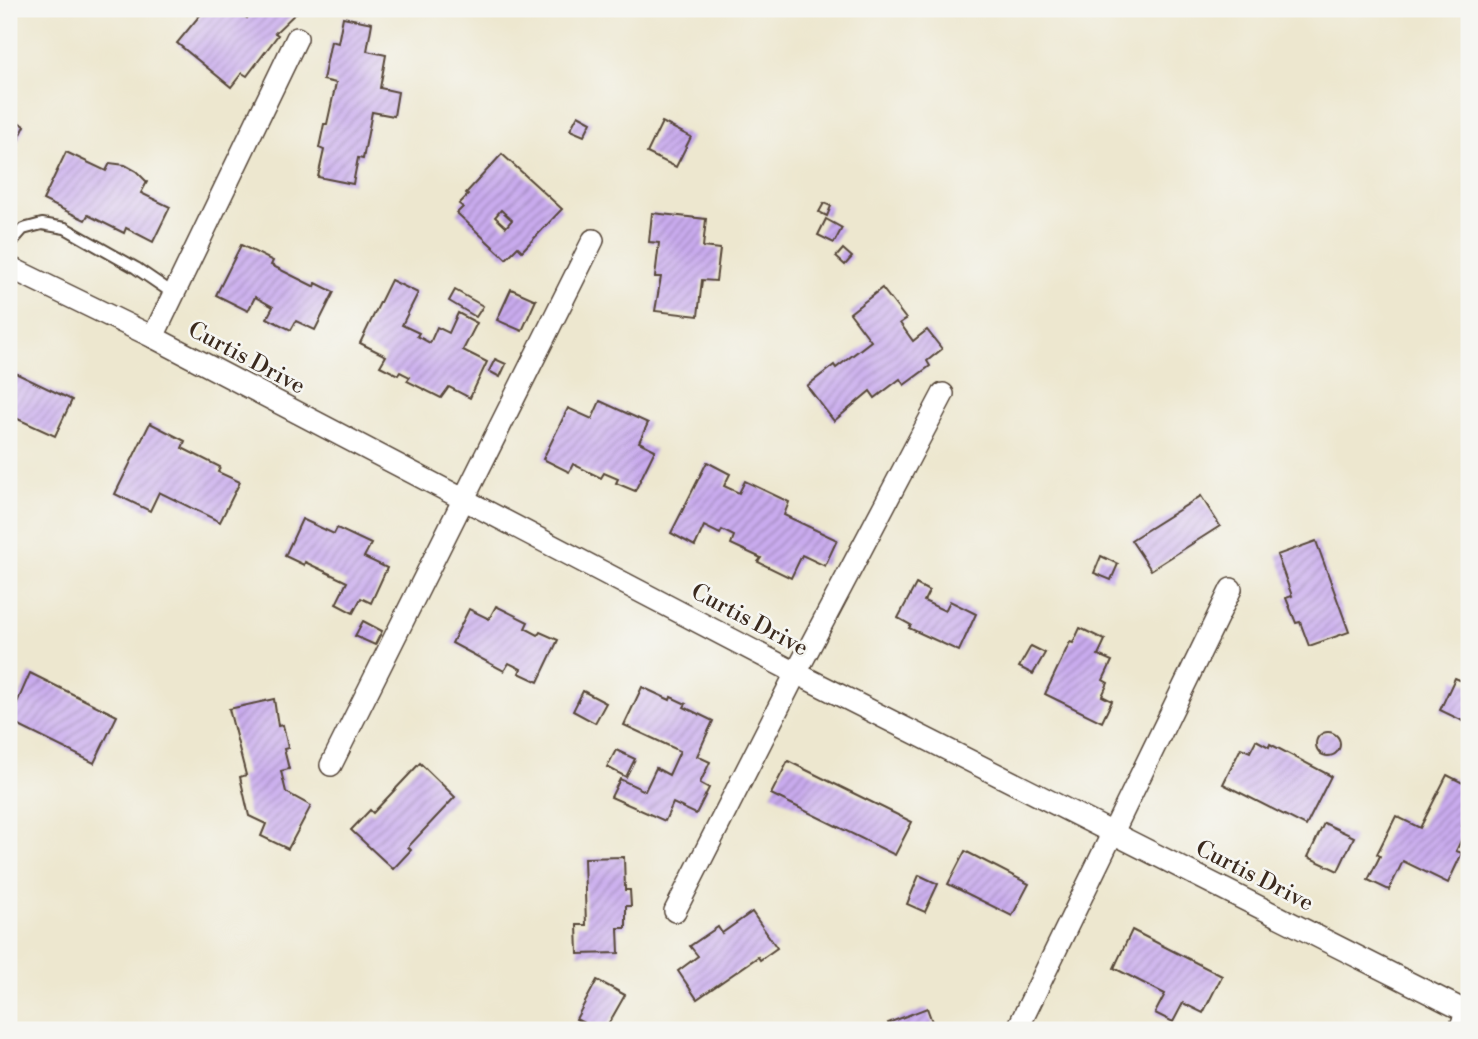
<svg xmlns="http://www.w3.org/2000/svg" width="1478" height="1039" viewBox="0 0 1478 1039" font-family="'Libre Bodoni',serif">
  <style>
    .building { fill: url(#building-hatch); fill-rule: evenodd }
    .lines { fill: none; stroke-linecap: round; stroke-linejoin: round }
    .service-casing { stroke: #564639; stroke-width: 14 }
    .minor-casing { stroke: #564639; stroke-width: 24 }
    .secondary-casing { stroke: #564639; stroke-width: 33 }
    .service { stroke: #fff; stroke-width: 10 }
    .minor { stroke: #fff; stroke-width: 21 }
    .secondary { stroke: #fff; stroke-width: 30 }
    .labels { text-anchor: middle; stroke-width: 5; stroke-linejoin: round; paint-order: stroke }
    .street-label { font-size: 23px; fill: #3b2a1e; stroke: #f6f6f2 }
  </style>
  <defs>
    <pattern id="building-hatch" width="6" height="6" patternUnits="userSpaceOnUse" patternTransform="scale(1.75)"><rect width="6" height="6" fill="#c9abee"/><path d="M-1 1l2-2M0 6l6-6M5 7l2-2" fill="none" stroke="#a48bc0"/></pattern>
  </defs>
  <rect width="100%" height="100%" fill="#f6f6f2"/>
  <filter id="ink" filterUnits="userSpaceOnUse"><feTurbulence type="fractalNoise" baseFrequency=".0143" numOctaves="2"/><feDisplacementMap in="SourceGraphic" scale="14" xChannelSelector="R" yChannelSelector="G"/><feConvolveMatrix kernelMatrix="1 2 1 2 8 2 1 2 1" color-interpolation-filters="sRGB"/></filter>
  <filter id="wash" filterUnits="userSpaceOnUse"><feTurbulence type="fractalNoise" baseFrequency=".00686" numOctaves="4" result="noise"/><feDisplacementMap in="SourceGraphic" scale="28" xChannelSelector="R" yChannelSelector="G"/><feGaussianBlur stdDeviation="1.57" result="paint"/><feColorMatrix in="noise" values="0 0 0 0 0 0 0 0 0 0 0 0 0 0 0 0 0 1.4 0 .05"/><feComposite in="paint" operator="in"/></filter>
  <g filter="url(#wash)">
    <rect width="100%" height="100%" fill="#ede7cf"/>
    <g id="blocks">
      <g class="building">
        <polygon points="205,9 236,9 247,18 254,9 300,9 275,33 278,35 247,76 242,73 231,87 177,43"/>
        <polygon points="343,17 372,23 367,51 386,55 380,88 398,92 394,116 372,112 363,159 358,158 353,184 318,177 324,150 319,148 324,124 327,124 336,83 323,80 331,41 338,43"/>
        <polygon points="578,115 591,122 584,136 570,130"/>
        <polygon points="9,117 25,126 9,159"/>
        <polygon points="662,122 691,137 676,167 647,153"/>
        <polygon points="66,152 106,171 110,163 125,165 136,171 147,182 141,193 170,207 153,242 126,228 124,233 88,215 85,220 43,200"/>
        <path d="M 502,154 L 562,209 L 522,251 L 518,247 L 506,259 L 457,213 L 463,207 L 459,204 L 468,195 L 466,193 ZM 501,210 L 512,220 L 506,227 L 495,217 Z"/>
        <polygon points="824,203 831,206 827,216 819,212"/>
        <polygon points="652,213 706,219 703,247 720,249 716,281 702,280 698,316 655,311 661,277 655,277 659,243 649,242"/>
        <polygon points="826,219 842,228 834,243 818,235"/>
        <polygon points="241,245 273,261 271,265 315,287 316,283 334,292 315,330 296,321 291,330 267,318 273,307 255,297 248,311 216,295"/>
        <polygon points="843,249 852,257 845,265 836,257"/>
        <polygon points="391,280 418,293 402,325 419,333 417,336 430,343 437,327 449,333 458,313 477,323 463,350 487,362 470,398 449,387 441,398 407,381 410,377 400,372 398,375 380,366 386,356 360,343"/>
        <polygon points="882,288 906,319 900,323 913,341 927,330 942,349 927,361 930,366 904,385 900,379 875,398 870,391 834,421 807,386 834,365 836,368 871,341 850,313"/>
        <polygon points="511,289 536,300 522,331 497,320"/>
        <polygon points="455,290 483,306 476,317 449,301"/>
        <polygon points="495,359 506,364 500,377 489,371"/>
        <polygon points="9,360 15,363 11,371 72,400 55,436 9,415"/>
        <polygon points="600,401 648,423 639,442 655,450 635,491 616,483 618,479 604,473 601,478 573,464 569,472 543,459 568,408 592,419"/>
        <polygon points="150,423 185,441 182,448 220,467 218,472 240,482 220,522 159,492 150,511 115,494"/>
        <polygon points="707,462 730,474 724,486 739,493 745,481 789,502 784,515 837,540 825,566 802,555 791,578 758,562 761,558 731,544 734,536 722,530 720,534 704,526 695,546 671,533"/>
        <polygon points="1201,496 1220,526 1151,570 1131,540"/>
        <polygon points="302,519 334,534 337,528 371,544 364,557 387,568 371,603 361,598 353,613 336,604 347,582 305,562 304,565 285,556"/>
        <polygon points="1316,541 1349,632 1309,646 1300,622 1296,623 1286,598 1292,596 1277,555"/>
        <polygon points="1101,556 1118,564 1111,580 1094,573"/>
        <polygon points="916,584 929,591 924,601 945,611 950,601 976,614 959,651 909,628 911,625 898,618"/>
        <polygon points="496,606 528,622 525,628 538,635 540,632 558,640 538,682 519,673 521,669 509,663 504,671 452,643 469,609 489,619"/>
        <polygon points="363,621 382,631 375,645 355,636"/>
        <polygon points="1080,628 1105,640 1098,655 1112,661 1103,680 1108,683 1102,696 1112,701 1102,722 1045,694 1070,642 1073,643"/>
        <polygon points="1031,646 1045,653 1033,674 1019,667"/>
        <polygon points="30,673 117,716 94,763 9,721"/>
        <polygon points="1455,678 1469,684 1469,724 1440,710"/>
        <polygon points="642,687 670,700 671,697 686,704 684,707 713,721 697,756 710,762 700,783 709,788 696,814 673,803 665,821 611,797 620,779 645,791 656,768 669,775 680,751 624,725"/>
        <polygon points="583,691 606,703 595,723 573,711"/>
        <polygon points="274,699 278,726 283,725 288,748 284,749 289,769 281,771 286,792 311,806 288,849 261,836 266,824 249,816 240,777 246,775 229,709"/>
        <circle cx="1328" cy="744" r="12"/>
        <polygon points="1256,740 1269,747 1270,744 1331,776 1306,826 1223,784 1241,748 1250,752"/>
        <polygon points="616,750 635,759 626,777 607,767"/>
        <polygon points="788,761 912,822 895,855 771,794"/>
        <polygon points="420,763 455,797 408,847 411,850 393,869 351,830 370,810 373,813"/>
        <polygon points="1447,775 1469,786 1469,810 1462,826 1467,828 1456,851 1462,853 1448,883 1403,861 1389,890 1368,880 1380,856 1377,854 1396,816 1420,828"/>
        <polygon points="1324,823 1354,837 1338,871 1308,857"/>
        <polygon points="965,851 1029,884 1012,916 948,884"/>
        <polygon points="624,857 625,890 630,890 631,906 626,906 626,928 618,928 619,953 578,954 577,925 586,925 584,858"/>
        <polygon points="919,875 938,884 925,912 907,904"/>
        <polygon points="752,912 777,948 760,960 758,957 697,999 678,971 698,956 690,946 718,927 722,933"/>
        <polygon points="1132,930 1222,976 1203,1013 1183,1003 1173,1022 1155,1013 1165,994 1114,968"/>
        <polygon points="597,980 625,995 605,1030 597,1030 576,1019"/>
        <polygon points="927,1008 935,1030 891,1030 888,1023"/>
      </g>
    </g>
  </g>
  <g filter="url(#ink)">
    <use href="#blocks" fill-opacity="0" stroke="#564639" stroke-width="2"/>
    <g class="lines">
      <g class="service-casing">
        <polyline id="service" points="9,245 23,229 42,224 65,228 136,268 174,294"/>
      </g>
      <g class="minor-casing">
        <g id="minor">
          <polyline points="9,267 153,337 796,673 1469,1013"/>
          <polyline points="153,337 297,38"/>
          <polyline points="331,765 593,240"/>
          <polyline points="675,911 796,673 943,394"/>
          <polyline points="1017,1030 1231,589"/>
        </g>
      </g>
      <g class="secondary-casing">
        <polyline id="secondary" points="1464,1030 1469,1019"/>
      </g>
      <use href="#service" class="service"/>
      <use href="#minor" class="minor"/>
      <use href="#secondary" class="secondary"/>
    </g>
  </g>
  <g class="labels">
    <g class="street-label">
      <text transform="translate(247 357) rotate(28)" y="8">Curtis Drive</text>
      <text transform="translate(750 619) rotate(28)" y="8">Curtis Drive</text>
      <text transform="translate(1255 875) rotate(27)" y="8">Curtis Drive</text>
    </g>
  </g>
  <rect width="1478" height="1039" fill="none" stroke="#f6f6f2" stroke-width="35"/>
</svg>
